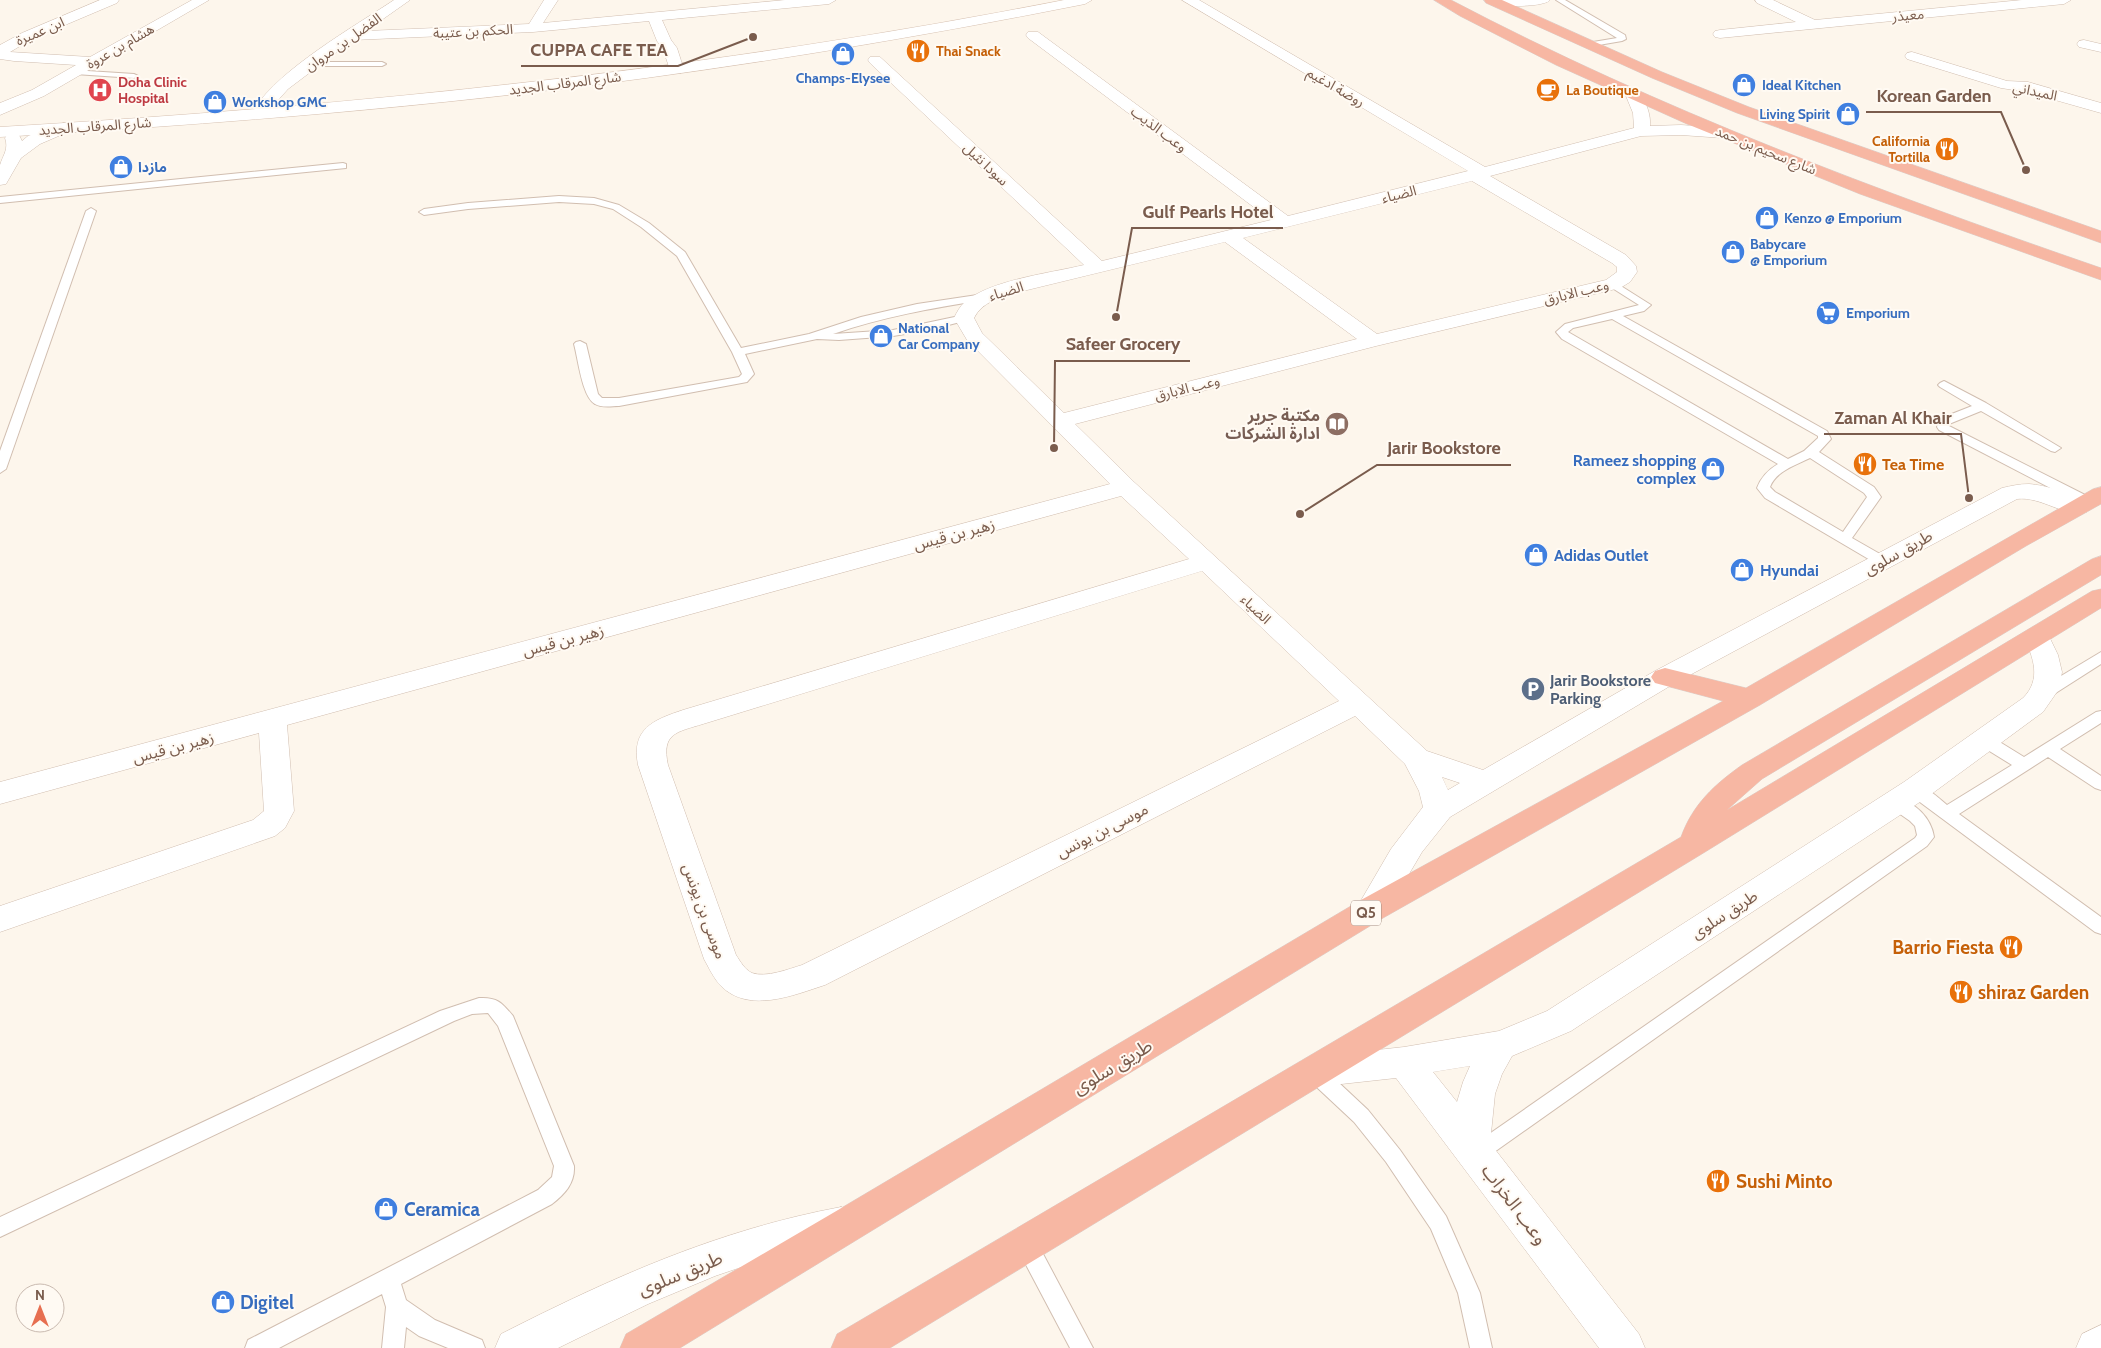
<svg xmlns="http://www.w3.org/2000/svg" width="2101" height="1348" viewBox="0 0 2101 1348" font-family="Cabin,'Noto Sans Arabic',sans-serif">
  <style>
    .lines { fill: none; stroke-linecap: round; stroke-linejoin: round }
    .lane-casing { stroke: #d1beb0; stroke-width: 2 }
    .street-casing { stroke: #d1beb0; stroke-width: 1 }
    .secondary-casing { stroke: #d6c0b0; stroke-width: 1 }
    .highway-casing { stroke: #dad1cd; stroke-width: 1 }
    .lane { fill: #fff; fill-rule: evenodd }
    .street { fill: #fff; fill-rule: evenodd }
    .secondary { fill: #fff; fill-rule: evenodd }
    .highway { fill: #f7b7a3; fill-rule: evenodd }
    .labels { text-anchor: middle; stroke-width: 4; stroke-linejoin: round; paint-order: stroke }
    .far-street-label { font-size: 14px; fill: #7a5c4d; stroke: #fffaf3 }
    .far-food-label { font-size: 14px; font-weight: bold; fill: #c56008; stroke: #fffaf3; text-anchor: start }
    .far-shop-label { font-size: 14px; font-weight: bold; fill: #366cbe; stroke: #fffaf3; text-anchor: start }
    .far-health-label { font-size: 14px; font-weight: bold; fill: #be3a42; stroke: #fffaf3; text-anchor: start }
    .shield { fill: #fffaf3; stroke: #a28b7f; stroke-width: 1 }
    .shield-label { font-size: 15px; font-weight: bold; fill: #7a5c4d }
    .education-label { font-size: 16px; font-weight: bold; fill: #785e54; stroke: #fffaf3; text-anchor: end }
    .shop-label { font-size: 16px; font-weight: bold; fill: #366cbe; stroke: #fffaf3; text-anchor: start }
    .food-label { font-size: 16px; font-weight: bold; fill: #c56008; stroke: #fffaf3; text-anchor: start }
    .street-label { font-size: 16px; fill: #7a5c4d; stroke: #fffaf3 }
    .service-label { font-size: 16px; font-weight: bold; fill: #4e5e75; stroke: #fffaf3; text-anchor: start }
    .near-food-label { font-size: 19px; font-weight: bold; fill: #c56008; stroke: #fffaf3; text-anchor: start }
    .near-street-label { font-size: 19px; fill: #7a5c4d; stroke: #fffaf3 }
    .near-shop-label { font-size: 19px; font-weight: bold; fill: #366cbe; stroke: #fffaf3; text-anchor: start }
    .leader { fill: none; stroke: #7a5c4d; stroke-width: 2 }
    .callout-dot { fill: #7a5c4d; stroke: #fffaf3; stroke-width: 2 }
    .callout-label { font-size: 18px; text-anchor: middle; font-weight: bold; fill: #7a5c4d; stroke: #fffaf3; stroke-width: 4; stroke-linejoin: round; paint-order: stroke }
  </style>
  <rect width="100%" height="100%" fill="#fdf6ec"/>
  <g class="lines">
    <g class="lane-casing">
      <g id="lane">
        <polygon points="1556,0 1565,0 1625,35 1626,39 1622,41 1587,47 1587,43 1617,38"/>
        <polygon points="308,62 382,62 386,64 382,66 311,66 307,64"/>
        <polygon points="72,70 134,74 138,76 134,78 75,74 72,74"/>
        <polygon points="343,163 346,164 346,168 0,203 0,197"/>
        <path d="M 559,196 L 594,198 L 619,205 L 649,223 L 685,252 L 741,348 L 809,334 L 861,317 L 917,304 L 984,294 L 989,297 L 984,300 C 932,308 882,317 833,334 L 893,330 L 964,315 L 970,318 L 968,320 L 929,330 L 893,336 L 839,340 L 817,339 L 745,354 L 754,374 L 747,382 L 619,406 C 612,406 601,408 595,404 C 582,397 578,358 574,344 L 576,342 L 580,341 L 586,344 L 598,394 L 602,398 L 619,398 L 739,377 L 742,374 L 732,352 L 677,256 L 641,227 L 613,209 L 594,204 L 559,202 L 468,209 L 424,215 L 419,212 L 424,209 L 468,203 Z"/>
        <polygon points="91,208 96,211 6,469 0,473 0,451 86,211"/>
        <path d="M 1613,281 L 1651,305 L 1644,311 L 1623,316 L 1827,431 L 1831,439 L 1819,452 L 1874,487 L 1881,497 L 1852,538 L 1887,558 L 1889,561 L 1887,564 L 1877,564 L 1765,498 L 1757,488 C 1761,477 1768,470 1778,464 L 1562,339 L 1556,332 L 1565,324 L 1639,305 L 1609,286 L 1608,284 L 1609,282 ZM 1612,319 L 1818,436 L 1818,438 L 1804,451 L 1788,459 L 1568,332 L 1573,328 ZM 1810,458 L 1864,493 L 1867,497 L 1843,532 L 1775,492 L 1770,487 C 1776,471 1796,465 1810,458 Z"/>
        <polygon points="1944,381 1986,403 2061,448 2055,452 2051,451 1981,411 1949,424 1949,426 2093,499 2095,502 2093,505 2083,505 1939,430 1937,427 1939,419 1972,406 1940,387 1938,385 1940,383"/>
        <polygon points="2101,652 2101,664 2051,696 2041,696 2038,692 2041,688"/>
        <path d="M 2101,711 L 2101,723 L 2060,749 L 2101,776 L 2101,790 L 2095,788 L 2048,757 L 1959,814 L 2101,917 L 2101,934 L 2095,932 L 1909,794 L 1907,790 L 1909,786 C 1923,782 1937,797 1947,805 L 2012,765 L 1978,744 L 1976,740 L 1978,736 L 1984,735 L 1990,736 L 2024,757 L 2096,712 Z"/>
        <path d="M 1896,797 C 1915,803 1931,817 1934,837 L 1927,846 L 1483,1160 L 1476,1163 L 1469,1160 L 1466,1154 L 1469,1148 L 1915,838 L 1917,835 L 1915,826 L 1910,821 L 1890,807 L 1888,803 L 1890,799 Z"/>
        <path d="M 479,998 C 498,997 502,1003 513,1016 L 574,1166 C 575,1183 565,1194 552,1204 L 401,1284 L 406,1300 L 435,1320 L 482,1340 L 485,1348 L 448,1348 L 419,1336 L 406,1327 L 404,1348 L 382,1348 L 386,1307 L 382,1294 L 279,1348 L 245,1348 L 248,1340 L 538,1190 L 552,1177 L 554,1166 L 498,1026 L 488,1013 L 472,1014 L 454,1021 L 0,1237 L 0,1217 L 440,1011 Z"/>
        <polygon points="1315,1065 1322,1067 1368,1110 1400,1150 1446,1216 1480,1293 1492,1348 1470,1348 1458,1293 1431,1229 1386,1162 1354,1122 1308,1079 1305,1073 1308,1067"/>
        <polygon points="1026,1234 1034,1237 1093,1348 1070,1348 1015,1244 1018,1237"/>
      </g>
    </g>
    <g class="street-casing">
      <g id="street">
        <polygon points="100,0 119,0 117,3 32,39 10,52 90,57 192,0 209,0 44,96 0,115 0,103 32,90 76,65 14,61 0,59 0,45 22,33"/>
        <path d="M 394,0 L 410,0 L 366,31 L 529,24 L 544,0 L 558,0 L 543,23 L 785,0 L 836,0 L 829,4 L 662,20 L 671,40 L 677,48 L 684,70 L 681,73 L 671,73 L 663,49 L 657,41 L 649,21 L 533,32 L 353,40 L 288,89 L 270,109 L 272,113 L 270,116 L 258,116 L 254,109 C 281,68 352,28 394,0 Z"/>
        <path d="M 1182,0 L 1199,0 L 1485,167 L 1634,128 L 1633,113 L 1626,96 L 1628,93 L 1640,93 C 1646,103 1651,114 1650,126 L 1681,125 L 1724,128 L 1730,130 L 1732,133 L 1730,136 L 1724,138 L 1681,135 L 1641,136 L 1490,176 L 1626,255 L 1636,266 L 1637,272 L 1630,282 L 1620,288 L 1376,346 L 1075,424 L 1134,482 L 1427,751 L 1483,770 L 1655,671 L 2002,488 C 2011,486 2019,484 2029,484 C 2044,485 2082,495 2090,507 L 2087,512 C 2064,518 2042,496 2017,499 L 1675,683 L 1450,817 L 1422,852 L 1383,918 L 1372,921 L 1361,918 L 1356,909 L 1391,849 L 1423,807 L 1419,791 L 1405,764 L 1355,716 L 825,985 C 794,995 749,1014 721,986 C 714,979 709,968 704,959 L 638,765 C 631,729 653,720 683,710 L 1189,559 L 1121,496 L 287,725 L 294,811 L 285,828 L 275,836 L 0,932 L 0,906 L 253,820 L 264,811 L 259,733 L 0,804 L 0,782 L 1110,484 L 967,340 L 954,318 C 957,312 960,306 965,302 C 990,280 1051,273 1084,265 L 870,63 L 868,60 L 870,57 L 880,57 L 1102,261 L 1271,220 L 1028,38 L 1026,35 L 1028,32 L 1038,32 L 1288,216 L 1468,171 ZM 1472,181 L 1612,263 L 1617,267 L 1617,272 L 1606,280 L 1377,334 L 1243,238 ZM 1225,242 L 1357,339 L 1064,413 L 982,333 L 974,318 C 982,302 999,298 1015,293 ZM 1202,571 L 1339,701 L 802,965 C 789,969 766,978 752,973 C 745,970 740,961 736,955 L 668,765 C 661,733 677,732 703,724 ZM 1442,777 L 1460,783 L 1448,790 Z"/>
        <path d="M 1484,0 L 1550,0 C 1543,8 1491,8 1484,0 Z"/>
        <polygon points="1755,0 1773,0 1815,20 2022,0 2071,0 2064,4 1720,38 1715,37 1713,34 1715,31 1720,30 1796,22 1757,3"/>
        <polygon points="2084,40 2101,44 2101,52 2079,47 2077,44 2079,41"/>
        <polygon points="1912,52 2007,81 2028,82 2101,103 2101,113 2027,92 2001,88 1907,59 1905,56 1907,53"/>
        <path d="M 64,123 L 70,125 L 72,128 L 70,131 L 40,144 L 21,158 L 6,184 L 0,185 C 0,179 0,171 0,165 C 3,155 9,149 5,138 L 7,135 L 19,135 L 22,141 L 28,136 Z"/>
        <path d="M 2037,627 L 2046,630 L 2058,655 L 2062,672 L 2059,689 L 2043,712 L 1926,798 L 1571,1031 L 1512,1056 L 1502,1074 L 1495,1094 L 1490,1143 L 1639,1334 L 1645,1348 L 1599,1348 L 1396,1078 L 1314,1087 L 1301,1083 L 1296,1072 L 1301,1061 L 1314,1057 L 1404,1047 L 1499,1031 L 1547,1011 L 1904,782 L 2023,698 C 2042,679 2033,658 2024,636 L 2028,630 ZM 1470,1066 L 1463,1082 L 1457,1102 L 1433,1072 Z"/>
        <path d="M 841,1207 L 855,1212 L 860,1225 L 855,1238 L 841,1243 L 798,1251 L 756,1262 L 715,1276 L 648,1304 L 558,1348 L 495,1348 L 501,1334 C 613,1277 718,1230 841,1207 Z"/>
        <polygon points="2101,1325 2101,1348 2076,1348 2082,1334"/>
      </g>
    </g>
    <g class="secondary-casing">
      <path id="secondary" d="M 1064,0 L 1092,0 L 1085,4 C 939,33 793,58 646,78 C 432,107 216,124 0,137 L 0,127 C 357,106 713,69 1064,0 Z"/>
    </g>
    <g class="highway-casing">
      <g id="highway">
        <path d="M 1434,0 L 1451,0 C 1660,110 1878,191 2101,268 L 2101,280 L 1860,194 L 1687,124 L 1556,65 L 1460,16 Z"/>
        <polygon points="1484,0 1502,0 1662,72 1749,107 2101,231 2101,243 1737,113 1652,78 1486,3"/>
        <polygon points="2101,487 2101,504 2026,546 1760,705 1383,918 680,1348 620,1348 626,1334 838,1210 1361,900 1723,701 1655,683 1651,677 1655,671 1665,668 1746,688 2093,489"/>
        <path d="M 2101,556 L 2101,575 L 1762,779 L 1727,810 L 2092,591 L 2101,589 L 2101,608 L 1705,852 L 890,1348 L 831,1348 L 837,1334 L 1681,837 C 1693,804 1714,785 1742,765 L 2092,559 Z"/>
      </g>
    </g>
    <use href="#lane" class="lane"/>
    <use href="#street" class="street"/>
    <use href="#secondary" class="secondary"/>
    <use href="#highway" class="highway"/>
  </g>
  <defs>
    <g id="restaurant-disc" transform="scale(1.25)"><circle r="9.5" fill="#e8710a" stroke="#fffaf3"/><path d="M-5-6h1v4h1v-4h1v4h1v-4h1v5L-1.5 .5V6h-2V.5L-5-1ZM5-6V6H3V1.5H1.5Q1.5-4 5-6Z" fill="#fff"/></g>
    <g id="shop-disc" transform="scale(1.25)"><circle r="9.5" fill="#3f7fe0" stroke="#fffaf3"/><path d="M-5-2.5h2.3a2.7 3.5 0 0 1 5.4 0H5L5.5 6h-11ZM-1.5-2.5h3a1.5 2.3 0 0 0-3 0Z" fill="#fff"/></g>
    <g id="hospital-disc" transform="scale(1.25)"><circle r="9.5" fill="#e0444e" stroke="#fffaf3"/><path d="M-5-5h3v3.5h4V-5h3V5h-3V1.5h-4V5h-3Z" fill="#fff"/></g>
    <g id="cafe-disc" transform="scale(1.25)"><circle r="9.5" fill="#e8710a" stroke="#fffaf3"/><path d="M-5.5-4.5H6V0H3Q3 3.5 0 3.5H-2.5Q-5.5 3.5-5.5 0ZM3-3.2v2h1.7v-2ZM-6 4.5H4V6H-6Z" fill="#fff"/></g>
    <g id="supermarket-disc" transform="scale(1.25)"><circle r="9.5" fill="#3f7fe0" stroke="#fffaf3"/><path d="M-6-5.5h2.5l.6 2H6L4.5 2H-2.5L-4.4-4H-6ZM-1.5 3.2a1.3 1.3 0 1 0 .1 0ZM3 3.2a1.3 1.3 0 1 0 .1 0Z" fill="#fff"/></g>
    <g id="library-disc" transform="scale(1.25)"><circle r="9.5" fill="#8d6e63" stroke="#fffaf3"/><path d="M-6-4Q-3-5.5-.7-3.5V5Q-3 3-6 4ZM6-4Q3-5.5 .7-3.5V5Q3 3 6 4Z" fill="#fff"/></g>
    <g id="parking-disc" transform="scale(1.25)"><circle r="9.5" fill="#5c6f8a" stroke="#fffaf3"/><path d="M-3.5-5.5H1a3.5 3.5 0 0 1 0 7H-1V5.5H-3.5ZM-1-3.4V-.6H.8a1.4 1.4 0 0 0 0-2.8Z" fill="#fff"/></g>
  </defs>
  <g fill-rule="evenodd">
    <use href="#restaurant-disc" x="918" y="51"/>
    <use href="#shop-disc" x="843" y="54"/>
    <use href="#shop-disc" x="1744" y="85"/>
    <use href="#hospital-disc" x="100" y="90"/>
    <use href="#cafe-disc" x="1548" y="90"/>
    <use href="#shop-disc" x="215" y="102"/>
    <use href="#shop-disc" x="1848" y="114"/>
    <use href="#restaurant-disc" x="1947" y="149"/>
    <use href="#shop-disc" x="121" y="167"/>
    <use href="#shop-disc" x="1767" y="218"/>
    <use href="#shop-disc" x="1733" y="252"/>
    <use href="#supermarket-disc" x="1828" y="313"/>
    <use href="#shop-disc" x="881" y="336"/>
    <use href="#library-disc" x="1337" y="424"/>
    <use href="#restaurant-disc" x="1865" y="464"/>
    <use href="#shop-disc" x="1713" y="469"/>
    <use href="#shop-disc" x="1536" y="555"/>
    <use href="#shop-disc" x="1742" y="570"/>
    <use href="#parking-disc" x="1533" y="689"/>
    <use href="#restaurant-disc" x="2011" y="947"/>
    <use href="#restaurant-disc" x="1961" y="992"/>
    <use href="#restaurant-disc" x="1718" y="1181"/>
    <use href="#shop-disc" x="386" y="1209"/>
    <use href="#shop-disc" x="223" y="1302"/>
  </g>
  <g class="labels">
    <g class="far-street-label">
      <text transform="translate(1908 15) rotate(-5)" y="5">معيذر</text>
      <text transform="translate(40 31) rotate(-23)" y="5">ابن عميرة</text>
      <text transform="translate(473 31) rotate(-3)" y="5">الحكم بن عتيبة</text>
      <text transform="translate(343 42) rotate(-35)" y="5">الفضل بن مروان</text>
      <text transform="translate(120 46) rotate(-30)" y="5">هشام بن عروة</text>
      <text transform="translate(565 83) rotate(-7)" y="5">شارع المرقاب الجديد</text>
      <text transform="translate(1336 87) rotate(30)" y="5">روضة ادغيم</text>
      <text transform="translate(2035 91) rotate(12)" y="5">الميداني</text>
      <text transform="translate(95 126) rotate(-4)" y="5">شارع المرقاب الجديد</text>
      <text transform="translate(1159 129) rotate(37)" y="5">وعب الذيب</text>
      <text transform="translate(1766 150) rotate(22)" y="5">شارع سحيم بن حمد</text>
      <text transform="translate(986 164) rotate(43)" y="5">سودا نثيل</text>
      <text transform="translate(1399 194) rotate(-14)" y="5">الضياء</text>
      <text transform="translate(1006 291) rotate(-17)" y="5">الضياء</text>
      <text transform="translate(1576 292) rotate(-14)" y="5">وعب الابارق</text>
      <text transform="translate(1187 388) rotate(-14)" y="5">وعب الابارق</text>
      <text transform="translate(1256 609) rotate(43)" y="5">الضياء</text>
    </g>
    <g class="far-food-label">
      <text x="936" y="56">Thai Snack</text>
      <text x="1566" y="95">La Boutique</text>
      <text x="1930" y="146" text-anchor="end">California<tspan x="1930" dy="16">Tortilla</tspan></text>
    </g>
    <g class="far-shop-label">
      <text x="843" y="83" text-anchor="middle">Champs-Elysee</text>
      <text x="1762" y="90">Ideal Kitchen</text>
      <text x="232" y="107">Workshop GMC</text>
      <text x="1830" y="119" text-anchor="end">Living Spirit</text>
      <text x="138" y="172">مازدا</text>
      <text x="1784" y="223">Kenzo @ Emporium</text>
      <text x="1750" y="249">Babycare<tspan x="1750" dy="16">@ Emporium</tspan></text>
      <text x="1846" y="318">Emporium</text>
      <text x="898" y="333">National<tspan x="898" dy="16">Car Company</tspan></text>
    </g>
    <g class="far-health-label">
      <text x="118" y="87">Doha Clinic<tspan x="118" dy="16">Hospital</tspan></text>
    </g>
    <rect class="shield" x="1351" y="900.5" width="30" height="25" rx="4"/>
    <g class="shield-label">
      <text x="1366" y="918">Q5</text>
    </g>
    <g class="education-label">
      <text x="1320" y="421">مكتبة جرير<tspan x="1320" dy="18">ادارة الشركات</tspan></text>
    </g>
    <g class="shop-label">
      <text x="1696" y="466" text-anchor="end">Rameez shopping<tspan x="1696" dy="18">complex</tspan></text>
      <text x="1554" y="561">Adidas Outlet</text>
      <text x="1760" y="576">Hyundai</text>
    </g>
    <g class="food-label">
      <text x="1882" y="470">Tea Time</text>
    </g>
    <g class="street-label">
      <text transform="translate(954 534) rotate(-15)" y="6">زهير بن قيس</text>
      <text transform="translate(1898 552) rotate(-29)" y="6">طريق سلوى</text>
      <text transform="translate(563 640) rotate(-15)" y="6">زهير بن قيس</text>
      <text transform="translate(173 747) rotate(-15)" y="6">زهير بن قيس</text>
      <text transform="translate(1102 830) rotate(-27)" y="6">موسى بن يونس</text>
      <text transform="translate(705 911) rotate(70)" y="6">موسى بن يونس</text>
      <text transform="translate(1724 914) rotate(-33)" y="6">طريق سلوى</text>
    </g>
    <g class="service-label">
      <text x="1550" y="686">Jarir Bookstore<tspan x="1550" dy="18">Parking</tspan></text>
    </g>
    <g class="near-food-label">
      <text x="1994" y="954" text-anchor="end">Barrio Fiesta</text>
      <text x="1978" y="999">shiraz Garden</text>
      <text x="1736" y="1188">Sushi Minto</text>
    </g>
    <g class="near-street-label">
      <text transform="translate(1112 1066) rotate(-31)" y="7">طريق سلوى</text>
      <text transform="translate(1515 1204) rotate(53)" y="7">وعب الخراب</text>
      <text transform="translate(680 1273) rotate(-22)" y="7">طريق سلوى</text>
    </g>
    <g class="near-shop-label">
      <text x="404" y="1216">Ceramica</text>
      <text x="240" y="1309">Digitel</text>
    </g>
  </g>
  <path class="leader" d="M753 37L678 66H521M2026 170L2001 112H1866M1116 317L1132 228H1283M1054 448L1055 361H1190M1969 498L1961 434H1824M1300 514L1377 465H1511"/>
  <g class="callout-dot">
    <circle cx="753" cy="37" r="5"/>
    <circle cx="2026" cy="170" r="5"/>
    <circle cx="1116" cy="317" r="5"/>
    <circle cx="1054" cy="448" r="5"/>
    <circle cx="1969" cy="498" r="5"/>
    <circle cx="1300" cy="514" r="5"/>
  </g>
  <g class="callout-label">
    <text x="599" y="56">CUPPA CAFE TEA</text>
    <text x="1934" y="102">Korean Garden</text>
    <text x="1208" y="218">Gulf Pearls Hotel</text>
    <text x="1123" y="350">Safeer Grocery</text>
    <text x="1893" y="424">Zaman Al Khair</text>
    <text x="1444" y="454">Jarir Bookstore</text>
  </g>
  <g transform="translate(40 1308)"><circle r="24" fill="#fffaf3" stroke="#cabbb1"/>
  <path d="M0-4L9 19L0 12L-9 19Z" fill="#e76f51"/>
  <text y="-8" font-size="14" font-weight="bold" text-anchor="middle" fill="#7a5c4d">N</text>
  </g>
</svg>
